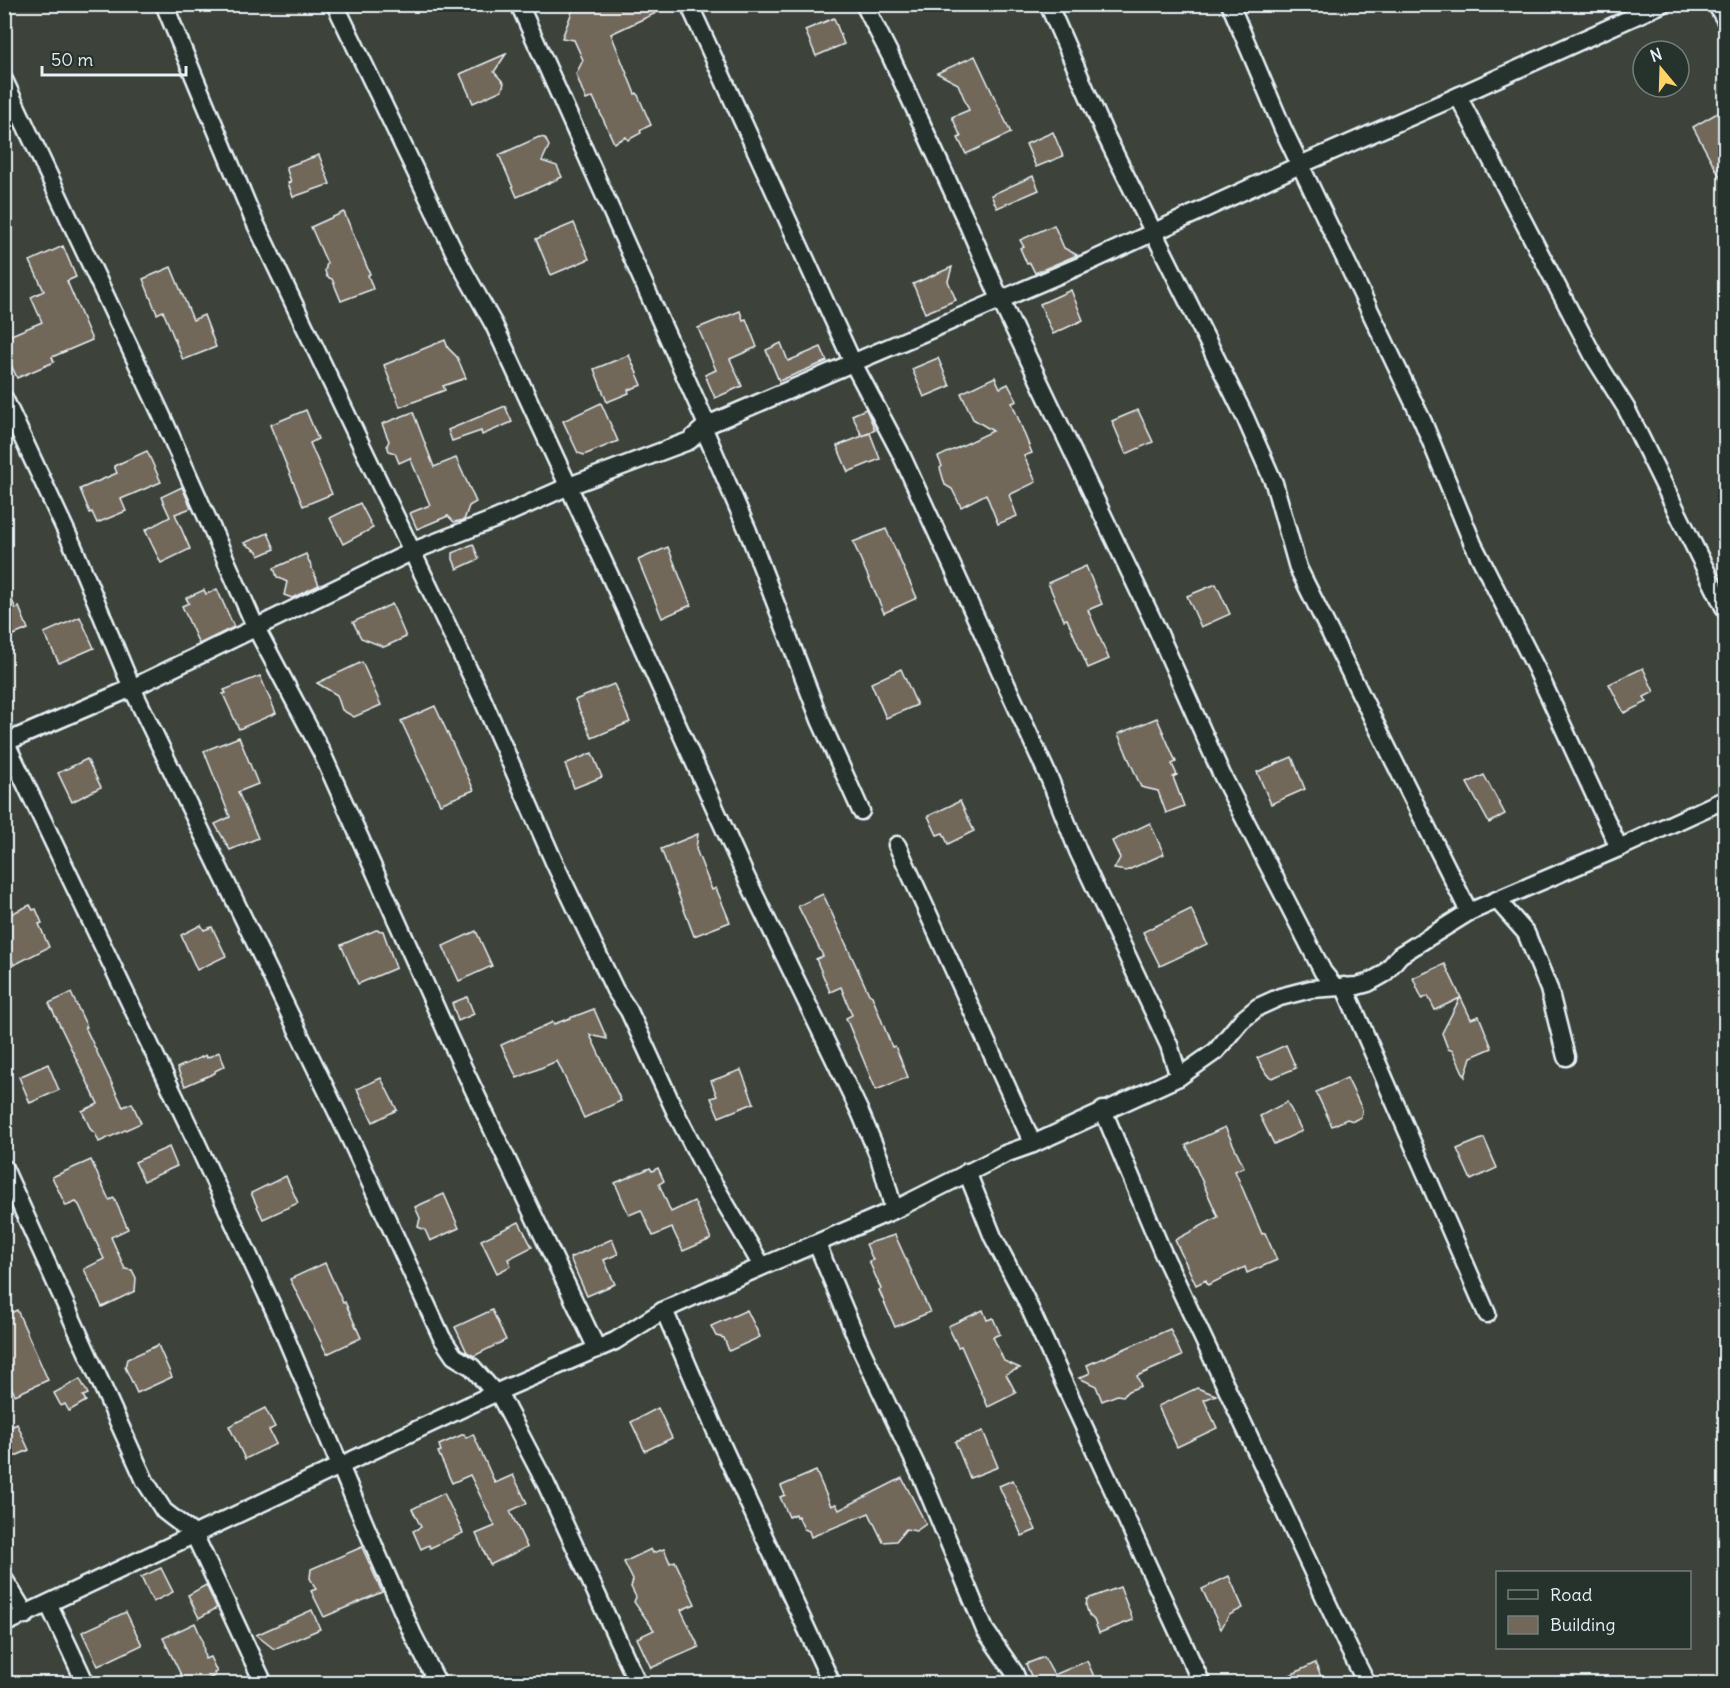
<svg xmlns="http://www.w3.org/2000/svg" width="1730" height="1688" viewBox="0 0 1730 1688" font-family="Delius,sans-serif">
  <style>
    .building { fill: #72685a; stroke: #e8f1f8; stroke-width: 1.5 }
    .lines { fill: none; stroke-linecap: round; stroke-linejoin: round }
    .minor-casing { stroke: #e8f1f8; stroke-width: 21 }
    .minor { stroke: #26332d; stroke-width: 16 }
  </style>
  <rect width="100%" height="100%" fill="#3d433a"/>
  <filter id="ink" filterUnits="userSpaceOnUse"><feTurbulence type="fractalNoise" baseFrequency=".0167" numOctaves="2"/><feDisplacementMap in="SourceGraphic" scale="12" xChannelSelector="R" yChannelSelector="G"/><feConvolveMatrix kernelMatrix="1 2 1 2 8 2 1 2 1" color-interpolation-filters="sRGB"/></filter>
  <g filter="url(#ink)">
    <g class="building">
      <polygon points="575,4 675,4 611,34 635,94 637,93 651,125 640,130 641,133 628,140 626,137 614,143 593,97 586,100 576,74 583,60 574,40 562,38"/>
      <polygon points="834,18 844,44 816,56 805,30"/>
      <polygon points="506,54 494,72 504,83 502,90 473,103 460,74"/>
      <polygon points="975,56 1011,133 966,154 958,138 961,137 952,117 969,110 958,84 937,73"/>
      <polygon points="1719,112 1725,123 1725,186 1693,127"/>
      <polygon points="1053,132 1063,156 1036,167 1026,144"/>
      <polygon points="539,137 545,138 549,146 542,161 557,166 562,177 517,197 499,155"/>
      <polygon points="319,155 330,184 293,197 288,183 291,182 286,167"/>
      <polygon points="1033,176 1039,190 997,208 991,195"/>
      <polygon points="344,212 370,274 368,275 373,289 341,301 332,279 327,277 325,271 327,263 311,227"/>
      <polygon points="574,223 589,259 551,275 536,239"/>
      <polygon points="1054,225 1064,248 1077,255 1035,273 1030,263 1027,264 1020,248 1024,247 1020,240"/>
      <polygon points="63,246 76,277 67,281 92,340 52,357 54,362 17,378 4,349 4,338 42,322 31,297 44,291 30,261"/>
      <polygon points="171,267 193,320 204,315 216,347 183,360 163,311 157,314 143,279"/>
      <polygon points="952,267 948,281 956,300 925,313 913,284"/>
      <polygon points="1071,290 1083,320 1053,334 1040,304"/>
      <polygon points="740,311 743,320 746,319 757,347 730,359 742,386 715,398 705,375 716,370 698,328"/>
      <polygon points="445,340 448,348 457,357 466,378 443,386 445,390 400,407 384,365"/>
      <polygon points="781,343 788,361 821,347 827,361 779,381 766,350"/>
      <polygon points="629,355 642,385 628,390 629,393 607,402 594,369"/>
      <polygon points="938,358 950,386 924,397 912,369"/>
      <polygon points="995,377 1000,388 1008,384 1017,401 1012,403 1032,453 1024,456 1036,482 1009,495 1017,516 998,524 986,494 961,507 952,489 945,485 940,468 942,466 938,457 993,431 973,419 961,393"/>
      <polygon points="601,403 618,441 584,455 578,453 563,421"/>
      <polygon points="505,406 512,422 482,435 481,431 452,441 448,430"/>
      <polygon points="866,409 875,430 862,436 852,415"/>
      <polygon points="306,410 318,439 310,443 332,494 303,506 270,425"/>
      <polygon points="1138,410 1153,442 1126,454 1112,421"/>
      <polygon points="413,412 434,467 456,458 476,502 469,506 464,520 454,522 448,516 417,529 410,513 430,505 410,458 399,463 395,453 389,451 387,445 389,441 382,424"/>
      <polygon points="870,433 880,459 848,472 837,446"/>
      <polygon points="147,451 161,482 121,499 126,511 97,523 92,512 90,513 80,489 117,473 114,466"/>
      <polygon points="182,487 191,508 175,514 190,549 161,563 145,530 170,517 161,497"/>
      <polygon points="360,503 373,528 343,544 330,518"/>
      <polygon points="886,529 917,598 884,613 853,542"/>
      <polygon points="268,533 275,549 259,556 257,551 244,543"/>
      <polygon points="473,544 479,559 457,569 453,559 453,553"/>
      <polygon points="668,547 691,605 662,618 638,560"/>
      <polygon points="306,554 319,585 292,598 284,595 287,582 277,577 274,568"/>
      <polygon points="1086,566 1102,604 1088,610 1109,659 1088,668 1067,619 1064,620 1048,583"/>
      <polygon points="4,583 16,609 19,607 28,629 4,639"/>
      <polygon points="1216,584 1230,614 1201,627 1187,596"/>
      <polygon points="217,589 234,627 199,644 182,606 189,603 186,598 204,590 206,594"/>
      <polygon points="392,604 406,637 384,647 361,638 353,622"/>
      <polygon points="80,617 94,648 59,663 44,633"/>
      <polygon points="362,662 381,705 354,717 342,710 337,695 317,683"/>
      <polygon points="1643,668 1654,692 1644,697 1647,702 1624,713 1609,684"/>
      <polygon points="901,669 917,705 886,718 871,683"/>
      <polygon points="260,676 276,713 239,729 223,694 226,693 224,690"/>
      <polygon points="614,684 630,722 592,738 575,700"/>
      <polygon points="435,706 474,790 440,804 401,721"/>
      <polygon points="1157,718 1176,762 1172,764 1177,775 1173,777 1184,806 1166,813 1158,791 1141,787 1118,734"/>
      <polygon points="239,737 258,784 238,792 258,838 230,850 215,824 230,817 204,751"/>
      <polygon points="592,753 602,777 574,788 565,764"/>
      <polygon points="1292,757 1305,789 1271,804 1257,772"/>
      <polygon points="87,759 101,787 72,802 58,773"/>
      <polygon points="1484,775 1505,814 1489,823 1467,783"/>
      <polygon points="960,801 974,831 948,844 943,833 937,835 928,816"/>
      <polygon points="1150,823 1164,854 1126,871 1114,869 1120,858 1112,841"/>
      <polygon points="698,834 696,849 712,890 716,888 730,922 694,936 661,849"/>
      <polygon points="823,894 869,994 872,996 892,1047 895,1046 908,1077 876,1090 846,1018 852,1015 841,987 830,992 816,959 823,956 798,906"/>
      <polygon points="30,905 33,910 36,909 42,923 39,924 49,947 14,965 4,944 4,917"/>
      <polygon points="1191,909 1207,944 1160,966 1143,932"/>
      <polygon points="201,925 204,930 212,927 226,956 197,970 181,935"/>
      <polygon points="376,930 383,931 396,968 358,984 341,945"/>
      <polygon points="476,931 492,966 459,981 443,946"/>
      <polygon points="1445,964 1471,1019 1479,1016 1492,1048 1471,1057 1465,1077 1453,1051 1448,1049 1442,1033 1460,998 1435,1010 1428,996 1422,999 1413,978"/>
      <polygon points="71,993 87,1027 85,1027 123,1107 132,1103 141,1123 99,1142 95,1133 91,1130 82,1111 98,1104 49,1003"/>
      <polygon points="467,997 474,1014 458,1021 452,1003"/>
      <polygon points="594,1009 607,1039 590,1035 621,1101 584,1118 557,1061 517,1078 501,1045 553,1022 554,1024"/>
      <polygon points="1286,1045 1296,1068 1272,1078 1267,1075 1257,1058"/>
      <polygon points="219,1052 225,1066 215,1071 215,1073 185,1086 177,1068 206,1055 207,1058"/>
      <polygon points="48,1064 59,1090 30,1103 19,1077"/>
      <polygon points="741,1070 754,1103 719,1117 711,1098 717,1096 711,1081"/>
      <polygon points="381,1078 397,1110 373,1122 357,1089"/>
      <polygon points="1347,1078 1362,1109 1361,1117 1353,1121 1347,1119 1332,1126 1316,1092"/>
      <polygon points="1287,1102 1302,1131 1274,1144 1260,1116"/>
      <polygon points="1225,1127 1244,1167 1235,1171 1262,1234 1265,1233 1277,1260 1247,1273 1245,1267 1208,1285 1206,1280 1196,1285 1175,1240 1218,1217 1186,1145"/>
      <polygon points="1484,1138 1497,1168 1471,1180 1457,1149"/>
      <polygon points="169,1147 177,1166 144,1181 135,1162"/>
      <polygon points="91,1160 109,1200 114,1198 128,1229 111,1237 125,1269 132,1270 136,1278 135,1291 102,1307 84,1269 104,1259 79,1205 76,1202 66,1206 52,1177"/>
      <polygon points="650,1168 652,1171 658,1168 664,1181 659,1184 671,1212 694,1201 711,1239 683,1251 672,1228 653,1236 641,1210 629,1215 615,1183"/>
      <polygon points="286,1176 298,1203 263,1219 251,1193"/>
      <polygon points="444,1194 459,1228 430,1241 425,1230 418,1227 420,1218 415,1207"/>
      <polygon points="519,1222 532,1247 508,1259 511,1266 497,1273 481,1240"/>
      <polygon points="895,1235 930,1312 895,1327 879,1290 881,1289 869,1261 873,1260 866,1244"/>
      <polygon points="612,1239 618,1254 604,1260 615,1284 587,1296 570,1258"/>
      <polygon points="325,1263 343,1303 345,1302 361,1338 327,1354 290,1279"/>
      <polygon points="17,1310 48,1380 15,1395 4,1372 4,1316"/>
      <polygon points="492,1310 506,1340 474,1356 467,1352 455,1327"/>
      <polygon points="747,1310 760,1337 729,1351 724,1338 716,1336 711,1326"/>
      <polygon points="983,1310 987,1320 993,1318 1000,1334 993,1337 1004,1361 1020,1368 1006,1374 1016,1393 988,1407 961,1346 958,1347 948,1326"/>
      <polygon points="1170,1329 1182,1356 1137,1376 1141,1386 1128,1391 1123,1396 1117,1395 1102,1401 1096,1386 1079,1378 1090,1373 1087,1365"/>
      <polygon points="158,1345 172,1377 137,1393 125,1367 127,1359"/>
      <polygon points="80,1379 88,1394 83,1396 86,1401 69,1411 65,1404 61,1406 54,1393"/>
      <polygon points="1197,1388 1216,1395 1204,1400 1217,1428 1177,1447 1158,1406"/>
      <polygon points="265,1408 275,1427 269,1430 276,1444 245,1459 229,1426"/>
      <polygon points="658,1408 672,1438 645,1451 631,1422"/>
      <polygon points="17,1424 29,1450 4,1461 4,1430"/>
      <polygon points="983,1431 998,1467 970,1478 955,1442"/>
      <polygon points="464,1434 466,1438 473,1434 495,1483 513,1475 527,1503 510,1511 527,1547 490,1565 476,1534 495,1526 470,1475 452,1483 438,1452 441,1451 439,1445"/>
      <polygon points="816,1471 831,1506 836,1504 839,1510 902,1478 926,1524 916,1531 906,1529 896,1541 883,1542 869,1513 811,1537 809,1531 804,1529 798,1516 796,1517 795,1514 789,1517 780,1497 785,1495 781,1486"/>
      <polygon points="1013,1480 1036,1530 1022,1536 999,1486"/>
      <polygon points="444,1493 463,1533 430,1548 429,1545 421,1549 413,1531 421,1527 412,1509"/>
      <polygon points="362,1547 382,1592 324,1617 311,1591 316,1589 310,1578 311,1569"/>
      <polygon points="651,1549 653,1553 664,1549 670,1563 675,1561 695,1604 681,1610 699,1647 651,1668 637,1638 654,1630 634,1602 636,1597 631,1587 633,1580 624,1562"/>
      <polygon points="161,1568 173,1592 153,1602 141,1577"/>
      <polygon points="1229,1576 1243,1608 1229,1615 1221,1629 1202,1589"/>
      <polygon points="206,1585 217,1608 199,1618 188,1595"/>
      <polygon points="1120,1587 1133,1620 1099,1633 1094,1620 1089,1615 1086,1606 1087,1599"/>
      <polygon points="312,1610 320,1629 274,1649 256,1635"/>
      <polygon points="126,1612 142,1645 98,1666 82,1632"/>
      <polygon points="195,1623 202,1639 205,1659 210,1657 217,1672 214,1673 215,1676 199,1683 185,1683 163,1638"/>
      <polygon points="1044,1657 1054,1675 1087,1661 1097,1683 1034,1683 1026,1664"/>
      <polygon points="1315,1663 1324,1683 1274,1683"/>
    </g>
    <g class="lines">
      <g class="minor-casing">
        <g id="minor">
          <polyline points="164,4 252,216 482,698 555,864 615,990 629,1011 675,1111 705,1169 762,1266"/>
          <polyline points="335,4 460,264 494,325 616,589 747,879 860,1112 879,1157 894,1210"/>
          <polyline points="519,4 707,425"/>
          <polyline points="689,4 853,363 900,452 1050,780 1078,851 1169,1045 1179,1077"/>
          <polyline points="864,4 890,55 969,227 1000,299 1156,627 1222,775 1323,972 1335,987"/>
          <polyline points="1048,4 1105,134 1245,417 1274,483 1298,568 1469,912"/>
          <polyline points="1230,4 1283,129 1423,422 1473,544 1536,668 1619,848"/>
          <polyline points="1662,4 1458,96 1594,357 1626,408 1726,611"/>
          <polyline points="1716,4 1726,21"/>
          <polyline points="4,80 161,414 256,628 321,751 451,1042 597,1349"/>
          <polyline points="4,398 73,546 132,688 352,1143 442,1338 454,1356 472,1367 495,1393"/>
          <polyline points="704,429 748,531 820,720 861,811"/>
          <polyline points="4,739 194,1137 275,1312 374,1546 413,1635 438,1684"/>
          <polyline points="4,743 132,688 413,551 495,519 569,486 689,441 707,425 1089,262 1300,165 1458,96"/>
          <polyline points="897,845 1033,1144"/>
          <polyline points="1497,900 1526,933 1549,989 1566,1057"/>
          <polyline points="1344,986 1487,1314"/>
          <polyline points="1103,1110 1162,1251 1349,1649 1367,1684"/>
          <polyline points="4,1168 145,1481 164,1511 194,1534 264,1684"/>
          <polyline points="967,1172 993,1237 1024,1296 1202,1684"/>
          <polyline points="817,1244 861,1349 923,1480 985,1630 1014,1672 1019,1684"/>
          <polyline points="664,1310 720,1441 832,1684"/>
          <polyline points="498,1392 546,1484 638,1684"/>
          <polyline points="4,1579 26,1615"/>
          <polyline points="49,1605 86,1684"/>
          <polyline points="4,1624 495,1393 615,1341 664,1310 712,1288 894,1210 1005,1154 1033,1144 1179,1077 1216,1051 1241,1021 1258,1007 1280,997 1311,989 1357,986 1368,983 1384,974 1400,955 1469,912 1619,848 1726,799"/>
        </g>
      </g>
      <use href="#minor" class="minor"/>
    </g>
  </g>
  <rect width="1730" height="1688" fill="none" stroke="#26332d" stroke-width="24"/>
  <rect x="12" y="12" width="1706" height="1664" fill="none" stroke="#e8f1f8" stroke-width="2" filter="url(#ink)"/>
  <rect x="1496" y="1571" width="195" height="78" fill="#26332d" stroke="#747f7e" stroke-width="1.5"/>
  <rect x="1508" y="1590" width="30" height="9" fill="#26332d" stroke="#747f7e" stroke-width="1.5"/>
  <text x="1550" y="1601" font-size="18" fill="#e8f1f8">Road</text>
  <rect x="1508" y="1616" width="30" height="18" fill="#72685a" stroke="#747f7e" stroke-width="1.5"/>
  <text x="1550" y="1631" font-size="18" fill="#e8f1f8">Building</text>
  <g transform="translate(1661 69) rotate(341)"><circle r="28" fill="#26332d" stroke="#747f7e" stroke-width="1.5"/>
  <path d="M0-4.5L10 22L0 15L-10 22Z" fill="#ffd166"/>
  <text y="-9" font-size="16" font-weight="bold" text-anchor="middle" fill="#e8f1f8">N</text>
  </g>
  <path d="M42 66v9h144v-9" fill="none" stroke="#e8f1f8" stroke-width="3"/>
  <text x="51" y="66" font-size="18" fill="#e8f1f8" stroke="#26332d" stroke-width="4.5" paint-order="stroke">50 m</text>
</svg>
